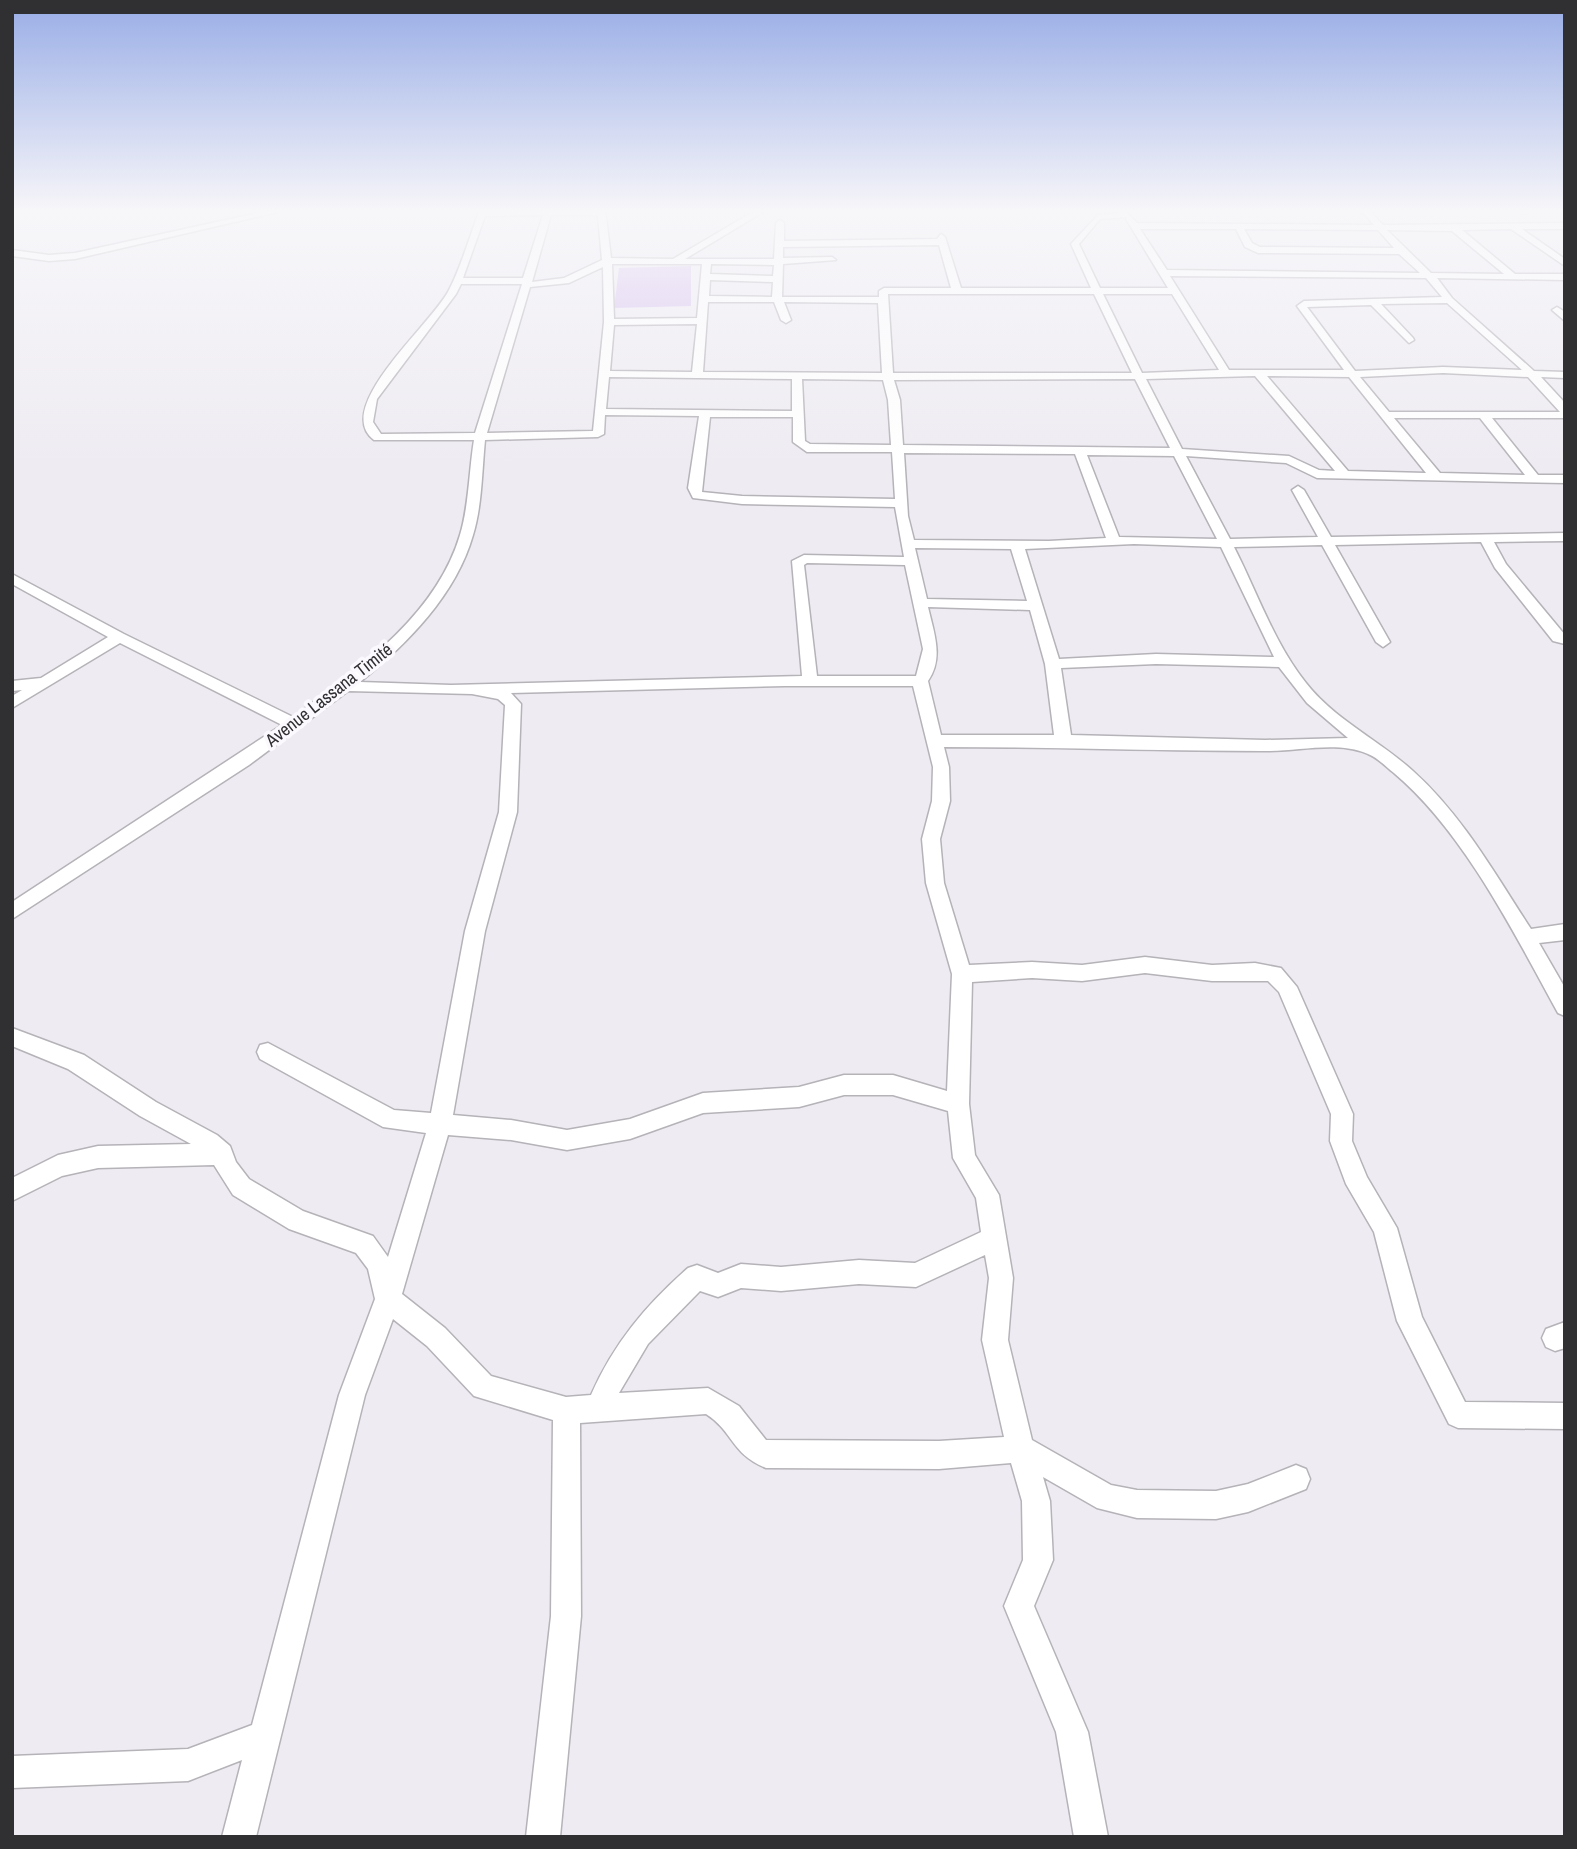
<svg xmlns="http://www.w3.org/2000/svg" width="1577" height="1849" viewBox="0 0 1577 1849" font-family="'Archivo Narrow',sans-serif">
  <style>
    .green { fill: #d5bdf0 }
    .lines { fill: none; stroke-linecap: round; stroke-linejoin: round }
    .minor-casing { stroke: #b5b2b8; stroke-width: 3 }
    .minor { fill: #fff; fill-rule: evenodd }
    .labels { text-anchor: middle; stroke-width: 7; stroke-linejoin: round; paint-order: stroke }
    .far-street-label { font-size: 18px; fill: #302f31; stroke: #fbf9fe }
  </style>
  <rect width="100%" height="100%" fill="#eeecf2"/>
  <polygon class="green" points="691,266 691,306 614,308 619,268"/>
  <g class="lines">
    <g class="minor-casing">
      <g id="minor">
        <polygon points="276,209 291,209 75,259 49,261 12,256 12,250 49,255 75,253"/>
        <path d="M 480,209 L 488,209 L 487,211 L 605,209 L 611,258 L 673,259 L 758,209 L 768,209 L 685,259 L 774,259 L 776,223 L 780,220 L 784,223 L 784,241 L 937,239 L 941,234 L 945,237 L 961,288 L 1091,288 L 1071,244 L 1098,215 L 1127,213 L 1137,223 L 1374,225 L 1360,209 L 1368,209 L 1383,225 L 1565,223 L 1565,229 L 1522,229 L 1565,259 L 1565,266 L 1511,229 L 1462,230 L 1515,274 L 1565,274 L 1565,280 L 1437,278 L 1452,298 L 1534,371 L 1565,372 L 1565,378 L 1541,377 L 1565,403 L 1565,418 L 1492,418 L 1538,475 L 1565,475 L 1565,483 L 1317,478 L 1286,463 L 1186,456 L 1230,539 L 1318,537 L 1292,490 L 1298,486 L 1304,490 L 1331,537 L 1565,533 L 1565,541 L 1494,542 L 1506,564 L 1565,635 L 1565,644 L 1553,641 L 1495,568 L 1481,542 L 1335,545 L 1390,642 L 1383,647 L 1376,642 L 1322,545 L 1234,547 C 1257,592 1274,643 1306,683 C 1335,720 1379,740 1413,771 C 1462,815 1495,874 1531,929 L 1565,924 L 1565,940 L 1539,943 L 1565,988 L 1565,1016 L 1558,1013 C 1514,933 1464,832 1394,773 C 1386,767 1377,757 1368,754 C 1337,740 1296,752 1263,751 C 1157,751 1051,747 944,747 L 949,767 L 950,801 L 940,839 L 944,883 L 969,965 L 1032,962 L 1082,965 L 1145,957 L 1212,965 L 1255,963 L 1281,968 L 1297,987 L 1353,1114 L 1352,1141 L 1367,1177 L 1397,1228 L 1422,1317 L 1465,1402 L 1565,1403 L 1565,1429 L 1458,1428 L 1449,1424 L 1397,1321 L 1374,1232 L 1346,1184 L 1330,1141 L 1331,1114 L 1279,992 L 1268,981 L 1212,981 L 1145,973 L 1082,981 L 1032,978 L 972,982 L 969,1104 L 975,1155 L 999,1195 L 1013,1278 L 1008,1340 L 1032,1440 L 1111,1485 L 1137,1490 L 1216,1491 L 1248,1484 L 1296,1465 L 1306,1469 L 1310,1479 L 1306,1489 L 1248,1512 L 1216,1519 L 1137,1518 L 1097,1508 L 1043,1477 L 1050,1501 L 1053,1560 L 1034,1606 L 1088,1732 L 1108,1837 L 1074,1837 L 1056,1732 L 1004,1606 L 1023,1560 L 1022,1501 L 1011,1463 L 939,1469 L 766,1468 C 731,1454 734,1432 706,1414 L 580,1423 L 581,1616 L 560,1837 L 526,1837 L 551,1616 L 553,1420 L 474,1396 L 427,1346 L 393,1319 L 365,1395 L 256,1837 L 222,1837 L 242,1760 L 188,1781 L 12,1788 L 12,1756 L 188,1749 L 252,1725 L 339,1395 L 375,1299 L 368,1269 L 356,1253 L 289,1229 L 233,1195 L 214,1165 L 98,1168 L 62,1176 L 12,1201 L 12,1178 L 58,1155 L 98,1146 L 191,1144 L 140,1116 L 68,1069 L 12,1046 L 12,1028 L 84,1055 L 156,1102 L 217,1135 L 230,1146 L 236,1162 L 249,1179 L 303,1211 L 373,1236 L 388,1257 L 426,1133 L 383,1127 L 260,1059 L 257,1052 L 260,1045 L 268,1043 L 394,1110 L 431,1113 L 465,931 L 499,812 L 505,705 L 498,699 L 472,694 L 348,691 L 249,765 L 12,919 L 12,902 L 282,725 L 120,643 L 12,708 L 12,696 L 22,690 L 12,691 L 12,681 L 41,678 L 108,637 L 12,584 L 12,574 L 124,634 L 293,717 C 358,670 436,616 460,535 C 469,506 469,470 474,440 L 374,440 C 331,408 433,323 449,290 C 462,265 470,235 480,209 ZM 543,215 L 523,278 L 463,278 L 485,216 ZM 551,215 L 598,215 L 602,260 L 564,278 L 532,282 ZM 1127,217 L 1126,219 L 1168,288 L 1100,288 L 1079,244 L 1100,219 ZM 1140,229 L 1236,229 L 1245,247 L 1258,253 L 1399,254 L 1420,273 L 1167,270 ZM 1244,229 L 1378,230 L 1394,248 L 1260,247 L 1252,243 ZM 1387,230 L 1452,231 L 1504,274 L 1431,273 ZM 939,245 L 951,288 L 884,288 L 879,291 L 879,297 L 782,297 L 783,264 L 836,260 L 832,257 L 783,258 L 783,247 ZM 612,264 L 702,264 L 697,318 L 614,319 ZM 711,264 L 774,265 L 773,276 L 710,274 ZM 603,267 L 604,322 L 593,431 L 487,433 L 530,287 L 569,283 ZM 1170,276 L 1426,278 L 1442,297 L 1304,301 L 1297,306 L 1344,370 L 1229,370 ZM 710,280 L 773,282 L 772,297 L 709,296 ZM 461,284 L 522,284 L 475,433 L 381,434 L 373,422 L 377,399 L 456,294 ZM 888,294 L 1094,294 L 1132,373 L 893,373 ZM 1103,294 L 1172,294 L 1219,370 L 1142,373 ZM 708,302 L 774,302 L 781,320 L 786,323 L 791,320 L 784,302 L 878,303 L 882,373 L 703,372 ZM 1447,303 L 1522,370 L 1443,367 L 1355,371 L 1307,307 L 1371,305 L 1409,343 L 1414,340 L 1413,338 L 1381,304 ZM 697,324 L 692,372 L 610,371 L 614,325 ZM 1443,373 L 1528,377 L 1560,412 L 1389,412 L 1360,377 ZM 1255,376 L 1335,471 L 1319,470 L 1289,456 L 1182,449 L 1146,379 ZM 1267,376 L 1349,377 L 1426,473 L 1348,471 ZM 609,377 L 792,379 L 792,411 L 606,409 ZM 802,379 L 883,380 L 888,400 L 891,445 L 810,444 L 805,441 ZM 1135,379 L 1170,448 L 903,445 L 900,400 L 894,380 ZM 605,415 L 699,416 L 688,488 L 693,498 L 742,504 L 895,507 L 904,557 L 804,555 L 792,561 L 802,676 L 451,685 L 360,682 C 407,644 456,595 473,535 C 482,506 482,470 485,440 L 598,437 L 604,434 ZM 710,417 L 793,417 L 793,442 L 807,452 L 892,452 L 895,499 L 742,496 L 702,492 ZM 1394,418 L 1480,418 L 1525,475 L 1440,473 ZM 904,453 L 1075,454 L 1106,538 L 1049,541 L 914,540 L 908,516 ZM 1087,455 L 1174,456 L 1217,539 L 1119,537 ZM 1134,544 L 1221,547 L 1274,657 L 1156,654 L 1059,659 L 1025,549 ZM 915,548 L 1011,549 L 1027,601 L 927,599 ZM 807,563 L 905,565 L 923,649 L 916,676 L 817,676 L 804,565 ZM 928,607 L 1030,610 L 1045,664 L 1054,735 L 941,735 L 928,681 C 944,658 934,633 928,607 ZM 1156,664 L 1279,667 L 1307,703 L 1348,738 L 1265,740 L 1071,735 L 1061,668 ZM 785,686 L 913,686 L 933,767 L 932,801 L 922,839 L 926,883 L 952,974 L 947,1091 L 893,1075 L 844,1075 L 799,1087 L 703,1093 L 630,1119 L 567,1130 L 511,1120 L 453,1115 L 485,931 L 517,812 L 521,704 L 511,693 ZM 844,1095 L 893,1095 L 948,1111 L 953,1158 L 976,1198 L 981,1232 L 915,1263 L 859,1260 L 781,1267 L 741,1264 L 718,1273 L 697,1265 L 688,1268 C 646,1305 614,1343 591,1395 L 566,1397 L 491,1376 L 445,1328 L 402,1294 L 448,1135 L 511,1140 L 567,1150 L 630,1139 L 703,1113 L 799,1107 ZM 985,1255 L 989,1278 L 982,1340 L 1004,1437 L 939,1441 L 766,1440 L 739,1406 L 708,1388 L 619,1393 L 648,1344 L 700,1291 L 718,1297 L 741,1288 L 781,1291 L 859,1284 L 916,1287 Z"/>
        <polygon points="1557,307 1565,312 1565,321 1552,310"/>
        <polygon points="1565,1322 1565,1348 1555,1351 1546,1347 1542,1338 1546,1329"/>
      </g>
    </g>
    <use href="#minor" class="minor"/>
  </g>
  <linearGradient id="sky" x2="0" y2="1"><stop stop-color="#99ade6"/><stop offset="0.45" stop-color="#f7f6f9"/><stop offset="1" stop-color="#f7f6f9" stop-opacity="0"/></linearGradient>
  <rect width="1577" height="468" fill="url(#sky)"/>
  <g class="labels">
    <g class="far-street-label">
      <text transform="translate(329 695) rotate(-38)" y="6">Avenue Lassana Timité</text>
    </g>
  </g>
  <rect width="1577" height="1849" fill="none" stroke="#302f31" stroke-width="28"/>
</svg>
